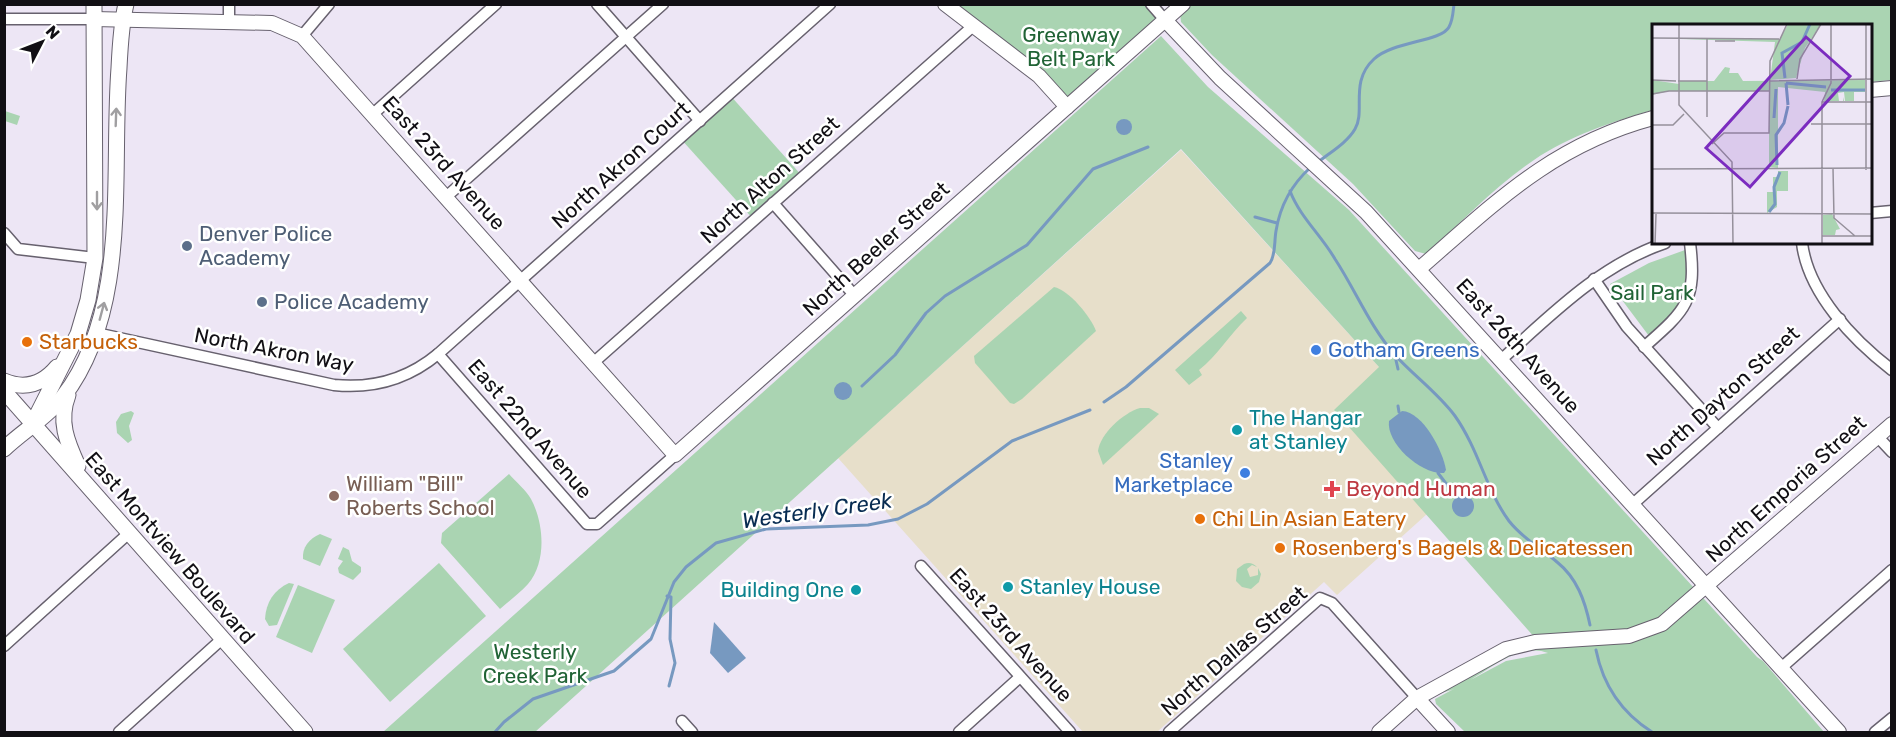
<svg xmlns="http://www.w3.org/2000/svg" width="1896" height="737" viewBox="0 0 1896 737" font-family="Rubik,sans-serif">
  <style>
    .commercial { fill: #e7dfca }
    .green { fill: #aad4b2 }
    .water { fill: #7799c0 }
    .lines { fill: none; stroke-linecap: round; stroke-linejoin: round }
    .stream { stroke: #7799c0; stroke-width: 3 }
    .minor-casing { stroke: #67616e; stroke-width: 13 }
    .tertiary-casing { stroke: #67616e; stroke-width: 16 }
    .secondary-casing { stroke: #67616e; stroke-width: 17 }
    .minor { stroke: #fff; stroke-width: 10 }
    .tertiary { stroke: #fff; stroke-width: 14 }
    .secondary { stroke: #fff; stroke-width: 15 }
    .oneway { stroke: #a09fa1 }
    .service-dot { fill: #5c6f8a; stroke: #fff; stroke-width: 2 }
    .food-dot { fill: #e8710a; stroke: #fff; stroke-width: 2 }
    .shop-dot { fill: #3f7fe0; stroke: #fff; stroke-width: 2 }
    .culture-dot { fill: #0f9aa8; stroke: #fff; stroke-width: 2 }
    .health-dot { fill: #e0444e; stroke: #fff; stroke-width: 2 }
    .education-dot { fill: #8d6e63; stroke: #fff; stroke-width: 2 }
    .labels { text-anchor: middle; stroke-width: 5; stroke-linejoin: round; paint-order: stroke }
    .park-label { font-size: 21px; fill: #206335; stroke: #fff }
    .street-label { font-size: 21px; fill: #110f14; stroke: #fff }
    .service-label { font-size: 21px; fill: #4e5e75; stroke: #fff; text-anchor: start }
    .food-label { font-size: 21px; fill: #c56008; stroke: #fff; text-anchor: start }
    .shop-label { font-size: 21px; fill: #366cbe; stroke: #fff; text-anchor: start }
    .culture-label { font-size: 21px; fill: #0d838f; stroke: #fff; text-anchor: start }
    .education-label { font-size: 21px; fill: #785e54; stroke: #fff; text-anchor: start }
    .health-label { font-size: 21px; fill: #be3a42; stroke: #fff; text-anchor: start }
    .water-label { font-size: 22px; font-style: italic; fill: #082c52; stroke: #fff }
    .inset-river { fill: none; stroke: #7799c0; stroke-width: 3 }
    .inset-road { fill: none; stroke: #95909b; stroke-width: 1.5 }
    .view { fill: #7b2cbf; fill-opacity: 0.15; stroke: #7b2cbf; stroke-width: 3 }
    .inset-edge { fill: none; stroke: #110f14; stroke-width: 3 }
  </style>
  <rect width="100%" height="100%" fill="#ede6f5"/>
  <polygon class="commercial" points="1181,150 1379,367 1427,514 1337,595 1324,582 1157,732 1083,732 838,458"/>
  <g class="green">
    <path d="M 1190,4 L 1891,5 L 1891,80 L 1871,82 L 1870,26 L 1653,26 L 1653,110 C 1612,122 1569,136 1534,160 C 1495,186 1461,223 1426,254 L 1415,251 L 1353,184 L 1212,55 L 1181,22 L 1180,13 Z"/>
    <polygon points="945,5 1151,5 1165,20 1067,107"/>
    <path d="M 1161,36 L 1208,87 L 1349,210 L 1757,657 L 1763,661 L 1824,732 L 1465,732 L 1436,704 L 1435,699 L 1506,661 L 1548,653 C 1512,639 1473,688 1441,693 C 1468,670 1508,653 1543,647 L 1334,410 L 1379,367 L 1181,149 L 535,732 L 383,732 Z"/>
    <polygon points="729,94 803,177 754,220 680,138"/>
    <polygon points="5,111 20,116 17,125 5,121"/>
    <path d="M 1685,250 C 1692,290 1680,311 1649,336 L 1610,284 L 1649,263 Z"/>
    <path d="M 1054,287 C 1069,290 1091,317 1096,331 L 1022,399 L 1014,404 L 1010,403 L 975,363 L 974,356 Z"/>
    <path d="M 1241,311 L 1247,318 C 1229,335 1218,355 1199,370 L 1202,375 L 1189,385 L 1175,370 Z"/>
    <path d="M 1140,408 L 1149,408 L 1159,414 L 1103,465 L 1098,451 C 1100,434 1123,413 1140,408 Z"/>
    <polygon points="131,411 134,413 129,426 132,440 128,443 117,433 116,422 121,414"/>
    <path d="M 509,474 C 516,482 526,490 531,499 C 544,523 547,562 528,584 C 520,593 509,601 500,609 L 441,543 L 442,533 Z"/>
    <path d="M 320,534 L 332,539 L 320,566 L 303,559 C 302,547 309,539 320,534 Z"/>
    <polygon points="343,547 349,550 352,561 361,567 361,572 353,580 339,573 338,568 343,561 338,559"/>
    <polygon points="439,563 486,616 390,702 343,649"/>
    <path d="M 1244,564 C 1249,562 1253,563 1257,567 L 1252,565 L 1247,569 L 1250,577 L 1258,575 L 1258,568 L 1261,574 L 1259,582 L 1251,589 L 1242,587 L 1236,581 L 1237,569 Z"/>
    <path d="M 289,583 L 294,584 L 277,625 L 269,626 L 265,619 C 266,602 274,590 289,583 Z"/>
    <polygon points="298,585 335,600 312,653 276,637"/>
  </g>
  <g class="water">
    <circle cx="1124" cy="127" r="8"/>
    <circle cx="843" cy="391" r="9"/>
    <path d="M 1402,411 C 1423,412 1443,451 1446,470 L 1444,473 C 1422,475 1386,444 1389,421 Z"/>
    <circle cx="1463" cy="506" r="11"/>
    <polygon points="714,622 746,658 728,673 710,653"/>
  </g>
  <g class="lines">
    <g class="stream">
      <path d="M 1317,163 C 1329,153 1347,143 1355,129 C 1366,111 1349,82 1374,59 C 1393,41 1441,42 1449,27 C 1453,20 1453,12 1454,4"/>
      <path d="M 1290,191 C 1300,217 1321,235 1335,259 C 1356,291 1369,325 1395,355 C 1414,376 1438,393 1455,416 C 1479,450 1486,490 1509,521 C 1523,539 1541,548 1557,562 C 1577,578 1585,601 1590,625"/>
      <polyline points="1255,217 1277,223"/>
      <polyline points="1395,356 1398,369"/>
      <polyline points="862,386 895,355 926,313 945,296 1027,245 1093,169 1148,147"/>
      <path d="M 1104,402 L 1126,387 L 1270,263 C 1276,254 1274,242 1276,231 C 1280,206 1292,184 1311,167"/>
      <polyline points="1398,406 1399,412"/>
      <polyline points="1438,473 1457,498"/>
      <polyline points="1531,549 1542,552"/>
      <polyline points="667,596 671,597 670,639 675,663 669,686"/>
      <path d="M 1596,650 C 1603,685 1622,713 1652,732"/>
      <polyline points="495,732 504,722 533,699 614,671 651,639 674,582 686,567 716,543 766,529 868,525 898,519 927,504 1012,441 1090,410"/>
    </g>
    <g class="minor-casing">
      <g id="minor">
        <polyline points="597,4 700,121"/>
        <polyline points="1151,4 1165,20"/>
        <polyline points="4,19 94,19"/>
        <polyline points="229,21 229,4"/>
        <polyline points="302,36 329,4"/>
        <polyline points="373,114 496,4"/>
        <polyline points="446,197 663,4"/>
        <polyline points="773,203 855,296"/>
        <polyline points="1870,213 1892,211"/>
        <polyline points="4,233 18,249 95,258"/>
        <path d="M 1802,243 C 1808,293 1853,340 1892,370"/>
        <polyline points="1594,279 1627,327 1718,428"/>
        <path d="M 96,333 L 334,385 C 373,389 408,379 438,354 L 830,4"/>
        <path d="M 1644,347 C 1686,310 1697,301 1690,243"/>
        <polyline points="438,354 587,524 597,524 675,455"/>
        <path d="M 1502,359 C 1552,314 1600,265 1665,243"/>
        <polyline points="593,363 972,27"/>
        <polyline points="1877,436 1892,452"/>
        <polyline points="1633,504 1840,319"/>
        <polyline points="921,566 1070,732"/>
        <polyline points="4,646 129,533"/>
        <polyline points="1781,668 1892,570"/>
        <polyline points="682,721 692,732"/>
        <polyline points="119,732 222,639"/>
        <polyline points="959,732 1020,677"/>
        <polyline points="1169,732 1320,598 1332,603 1417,698"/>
        <polyline points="1875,732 1892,718"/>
      </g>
    </g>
    <g class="tertiary-casing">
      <g id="tertiary">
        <polyline points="945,4 1039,76 1067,107"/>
        <polyline points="94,19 272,23 302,36 675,455 1183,4"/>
        <polyline points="1165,20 1220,78 1366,212 1839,732"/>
        <polyline points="1870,90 1892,88"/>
        <path d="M 1419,269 C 1495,203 1552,145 1653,118"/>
        <polyline points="1417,698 1448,732"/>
        <polyline points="1379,732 1417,698 1506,649 1535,642 1629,636 1662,624 1892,424"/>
      </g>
    </g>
    <g class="secondary-casing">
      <g id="secondary">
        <path d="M 4,381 C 25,390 43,384 57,367"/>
        <polyline points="4,391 305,732"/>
        <path d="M 68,395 C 58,421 67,442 78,466"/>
        <polyline points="33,423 78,334 88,300 95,258 94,4"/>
        <path d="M 4,449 C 23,431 47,417 63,397 C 131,309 111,173 119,68 C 120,47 121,25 126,4"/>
      </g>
    </g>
    <use href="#minor" class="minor"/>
    <use href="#tertiary" class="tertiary"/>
    <use href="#secondary" class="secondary"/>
  </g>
  <defs><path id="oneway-shaft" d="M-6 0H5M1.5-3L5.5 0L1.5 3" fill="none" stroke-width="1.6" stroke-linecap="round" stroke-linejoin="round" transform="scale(1.5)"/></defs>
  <g class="oneway">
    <use href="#oneway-shaft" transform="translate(116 117) rotate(-88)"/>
    <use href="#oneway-shaft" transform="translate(97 201) rotate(90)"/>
    <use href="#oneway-shaft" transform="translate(102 311) rotate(-75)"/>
  </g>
  <g class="service-dot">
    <circle cx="187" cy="246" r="6"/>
    <circle cx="262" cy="302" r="6"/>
  </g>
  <g class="food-dot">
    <circle cx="27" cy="342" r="6"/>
    <circle cx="1200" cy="519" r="6"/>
    <circle cx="1280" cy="548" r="6"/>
  </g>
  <g class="shop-dot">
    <circle cx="1316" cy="350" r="6"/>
    <circle cx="1245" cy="473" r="6"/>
  </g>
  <g class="culture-dot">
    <circle cx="1237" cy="430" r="6"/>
    <circle cx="1008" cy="587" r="6"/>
    <circle cx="856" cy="590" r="6"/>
  </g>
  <path class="health-dot" d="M1329 480h6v6h6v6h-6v6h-6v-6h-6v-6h6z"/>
  <circle class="education-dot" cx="334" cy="496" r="6"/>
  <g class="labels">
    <g class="park-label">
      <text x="1071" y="42">Greenway<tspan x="1071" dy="24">Belt Park</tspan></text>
      <text x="1652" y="300">Sail Park</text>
      <text x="535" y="659">Westerly<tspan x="535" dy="24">Creek Park</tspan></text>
    </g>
    <g class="street-label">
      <text transform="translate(444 163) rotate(48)" y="7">East 23rd Avenue</text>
      <text transform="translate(621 165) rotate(-42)" y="7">North Akron Court</text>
      <text transform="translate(770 180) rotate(-42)" y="7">North Alton Street</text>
      <text transform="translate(876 249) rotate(-42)" y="7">North Beeler Street</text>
      <text transform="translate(1518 346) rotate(48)" y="7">East 26th Avenue</text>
      <text transform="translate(274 350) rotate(11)" y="7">North Akron Way</text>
      <text transform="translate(1723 396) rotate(-42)" y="7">North Dayton Street</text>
      <text transform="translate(530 429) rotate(49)" y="7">East 22nd Avenue</text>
      <text transform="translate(1786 489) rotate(-42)" y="7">North Emporia Street</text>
      <text transform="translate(170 548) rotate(49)" y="7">East Montview Boulevard</text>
      <text transform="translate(1011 635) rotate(48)" y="7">East 23rd Avenue</text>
      <text transform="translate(1234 651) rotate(-41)" y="7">North Dallas Street</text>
    </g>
    <g class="service-label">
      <text x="199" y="241">Denver Police<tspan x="199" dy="24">Academy</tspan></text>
      <text x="274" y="309">Police Academy</text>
    </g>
    <g class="food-label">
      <text x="39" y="349">Starbucks</text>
      <text x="1212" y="526">Chi Lin Asian Eatery</text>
      <text x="1292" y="555">Rosenberg's Bagels &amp; Delicatessen</text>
    </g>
    <g class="shop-label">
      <text x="1328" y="357">Gotham Greens</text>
      <text x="1233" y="468" text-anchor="end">Stanley<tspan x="1233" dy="24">Marketplace</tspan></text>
    </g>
    <g class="culture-label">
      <text x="1249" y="425">The Hangar<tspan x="1249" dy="24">at Stanley</tspan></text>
      <text x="1020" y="594">Stanley House</text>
      <text x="844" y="597" text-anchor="end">Building One</text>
    </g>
    <g class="education-label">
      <text x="346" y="491">William "Bill"<tspan x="346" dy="24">Roberts School</tspan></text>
    </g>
    <g class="health-label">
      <text x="1346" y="496">Beyond Human</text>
    </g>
    <g class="water-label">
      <text transform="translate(817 510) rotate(-8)" y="8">Westerly Creek</text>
    </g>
  </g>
  <g transform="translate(1652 24)">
    <rect width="220" height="220" fill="#ede6f5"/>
    <path d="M 136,0 L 169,0 L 153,24 L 144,54 L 118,56 L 123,18 L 28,15 L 128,15 ZM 73,43 L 78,44 L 77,49 L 86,49 L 91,57 L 213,56 L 213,68 L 202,68 L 202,77 L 193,77 L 192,68 L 186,69 L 187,77 L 191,77 L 191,73 L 192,77 L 172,77 L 173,68 L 126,63 L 126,144 L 117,143 L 117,67 L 17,67 L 0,71 L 0,56 L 27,60 L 28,57 L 62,57 ZM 126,147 L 136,147 L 136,167 L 125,167 L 125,183 L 115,189 L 115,168 L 121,168 L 121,153 L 126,153 ZM 180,190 L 188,205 L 184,206 L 183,211 L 171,211 L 171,191 Z" fill="#aad4b2"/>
    <path class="inset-river" d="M 133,54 L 130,29 L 150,18 L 158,0M 134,59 L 136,81M 134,59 L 174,63M 179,66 L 213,66M 122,94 L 124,65M 125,141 L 124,111 L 132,99 L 136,82M 117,188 L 123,180 L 122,163 L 128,148"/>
    <path class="inset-road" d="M 27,0 L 27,81 L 80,138 L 81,220M 214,0 L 214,146M 0,14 L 127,15M 55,14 L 55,93M 63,17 L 83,17M 145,55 L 148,35 L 169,0M 0,56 L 24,57M 26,57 L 55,57M 117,57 L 221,55M 0,70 L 17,67 L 117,67M 170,78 L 221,78M 159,100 L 221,100M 0,101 L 21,101 L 32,90M 60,120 L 72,109 L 117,109 L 118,37 L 135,0M 181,144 L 182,194 L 203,212M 0,145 L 221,144M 0,189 L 221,190M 170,212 L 221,212M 3,220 L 4,190M 170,220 L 170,78 L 179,59 L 179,0"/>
    <path class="view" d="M 154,13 L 198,52 L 98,163 L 54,124 Z"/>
    <rect width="220" height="220" class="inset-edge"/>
  </g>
  <rect width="1896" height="737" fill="none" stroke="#110f14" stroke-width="12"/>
  <g transform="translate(42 42) rotate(48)" stroke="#ffffff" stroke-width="4.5" paint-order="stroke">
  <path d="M0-4.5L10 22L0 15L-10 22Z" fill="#110f14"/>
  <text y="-9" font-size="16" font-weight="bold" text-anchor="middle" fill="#110f14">N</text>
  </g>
</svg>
